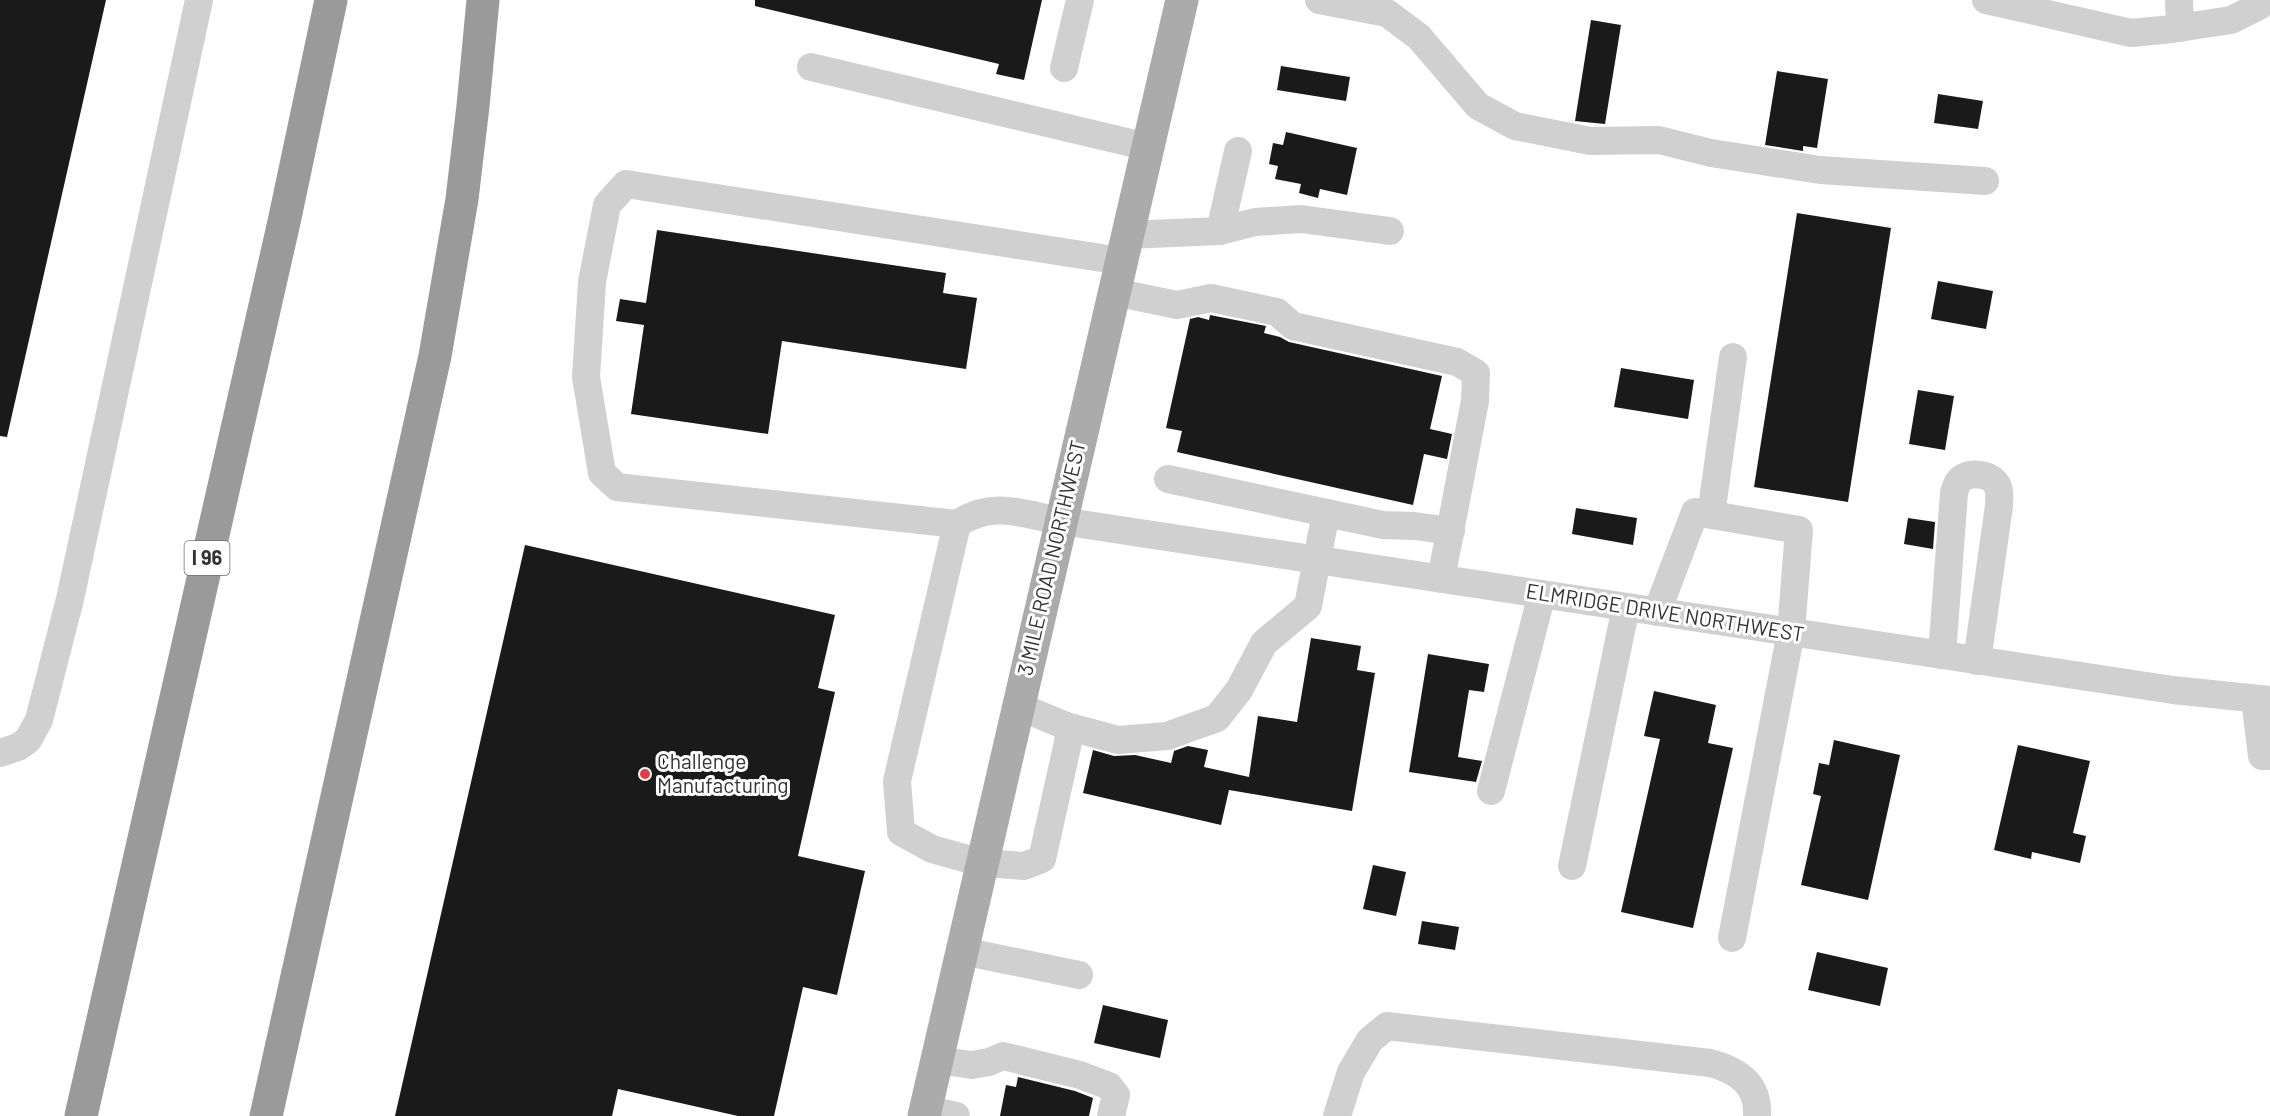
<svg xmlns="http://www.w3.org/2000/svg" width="2270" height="1116" viewBox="0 0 2270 1116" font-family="Barlow,sans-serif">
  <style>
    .building { fill: #1a1a1a }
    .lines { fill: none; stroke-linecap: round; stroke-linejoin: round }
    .minor { stroke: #d0d0d0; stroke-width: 28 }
    .major { stroke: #ababab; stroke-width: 33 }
    .highway { stroke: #9a9a9a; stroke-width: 33 }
    .poi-dot { fill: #e63946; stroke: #fff; stroke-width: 2 }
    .labels { text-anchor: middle; stroke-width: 6; stroke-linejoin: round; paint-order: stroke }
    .shield { fill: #fff; stroke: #707070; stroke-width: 1.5 }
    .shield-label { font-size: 20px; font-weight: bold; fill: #333 }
    .street-label { font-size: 21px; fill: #333; stroke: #fff }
    .poi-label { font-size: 21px; fill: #333; stroke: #fff; text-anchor: start }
  </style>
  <rect width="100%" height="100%" fill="#fff"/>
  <g class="building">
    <polygon points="0,0 106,0 7,437 0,436"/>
    <polygon points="755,0 1042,0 1024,80 996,74 999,64 755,6"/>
    <polygon points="1591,20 1621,25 1605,124 1575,121"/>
    <polygon points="1281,66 1350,77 1346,101 1277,90"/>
    <polygon points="1777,71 1828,79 1817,148 1803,146 1803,151 1765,145"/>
    <polygon points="1938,94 1983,101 1978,129 1934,123"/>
    <polygon points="1286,132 1357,148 1347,195 1320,189 1318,198 1299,193 1301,184 1275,179 1278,166 1269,164 1273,143 1283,145"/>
    <polygon points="1797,213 1891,228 1848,502 1754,487"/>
    <polygon points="657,230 946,273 943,293 977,298 966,369 782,341 768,434 631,414 644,325 616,321 620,299 646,303"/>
    <polygon points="1938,281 1993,291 1986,329 1931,319"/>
    <polygon points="1210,315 1266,326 1264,333 1280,337 1289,342 1442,376 1430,429 1452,434 1447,459 1424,454 1413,505 1177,452 1182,431 1166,428 1190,319 1198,317 1209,320"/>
    <polygon points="1621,368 1694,380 1688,419 1614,407"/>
    <polygon points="1918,390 1954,396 1945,450 1909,444"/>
    <polygon points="1576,508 1637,518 1633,545 1572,534"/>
    <polygon points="1908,518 1935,522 1933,549 1904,544"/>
    <polygon points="525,545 835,615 818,688 835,692 798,856 865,871 837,995 803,987 774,1116 738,1116 618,1089 612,1116 395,1116"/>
    <polygon points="1311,638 1361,646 1357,670 1375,673 1352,811 1229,790 1221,825 1083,793 1093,750 1114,756 1135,755 1171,763 1174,751 1188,746 1208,750 1204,767 1249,777 1258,716 1297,722"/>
    <polygon points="1428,654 1489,664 1484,692 1469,690 1458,757 1482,761 1476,782 1409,772"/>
    <polygon points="1654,691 1716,705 1708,743 1733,748 1693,928 1621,912 1660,739 1644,736"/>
    <polygon points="1834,740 1900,755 1868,900 1801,885 1821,796 1813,794 1819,763 1829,765"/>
    <polygon points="2018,745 2090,761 2073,833 2086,836 2080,863 2032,852 2031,859 1994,850"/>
    <polygon points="1373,865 1406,872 1396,916 1363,909"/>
    <polygon points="1422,921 1459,927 1455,950 1418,944"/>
    <polygon points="1817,952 1888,968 1880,1006 1808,990"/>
    <polygon points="1103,1005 1168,1020 1160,1058 1094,1043"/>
    <polygon points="1018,1077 1075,1091 1093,1098 1089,1116 1000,1116 1006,1085 1016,1087"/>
  </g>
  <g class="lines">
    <g class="minor">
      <polyline points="1319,0 1387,13 1419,37 1478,106 1515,126 1590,141 1659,140 1711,153 1820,170 1985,181"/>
      <polyline points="1986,0 2131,33 2172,29 2231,20 2259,6 2266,0"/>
      <polyline points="2179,0 2180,28"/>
      <polyline points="811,67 1148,147"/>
      <polyline points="1064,68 1080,0"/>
      <polyline points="1220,231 1238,151"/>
      <polyline points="1127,235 1220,231 1255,222 1301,219 1390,231"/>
      <polyline points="1114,292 1177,305 1211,298 1277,312 1293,326 1457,362 1476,373 1475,401 1441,579"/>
      <polyline points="1168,479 1383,525 1414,526 1451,531"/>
      <polyline points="1711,515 1733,357"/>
      <polyline points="957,524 617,487 602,473 586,377 592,282 607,205 626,184 1121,261"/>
      <polyline points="1657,612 1695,512 1799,530 1791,632 1732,938"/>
      <path d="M 1942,655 L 1954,493 C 1955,489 1957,483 1960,480 C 1968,472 1988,473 1995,482 C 2001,489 1999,498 1999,506 L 1977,661"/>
      <polyline points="2255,699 2262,756 2270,756"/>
      <path d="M 1018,706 L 1066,726 L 1069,738 L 1042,859 L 1024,866 L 982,863 L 932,849 L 901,832 L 897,781 L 957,524 C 992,500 1023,514 1061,521 L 2173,690 L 2270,700"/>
      <polyline points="1066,726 1118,740 1167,736 1217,718 1239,690 1264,643 1308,606 1326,513"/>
      <polyline points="0,753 18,747 28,740 39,720 70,599 199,0"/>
      <polyline points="1491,791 1542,594"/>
      <polyline points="1572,866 1626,607"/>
      <polyline points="962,951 1079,975"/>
      <polyline points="936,1060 972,1065 989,1062 1003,1056 1080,1075 1109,1086 1116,1095 1111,1116"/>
      <polyline points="925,1109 956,1116"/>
      <path d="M 1337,1116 L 1351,1072 L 1370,1040 L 1387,1026 L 1710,1063 C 1737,1070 1759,1084 1757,1116"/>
    </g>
    <polyline class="major" points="924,1116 1182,0"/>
    <g class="highway">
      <polyline points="81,1116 284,222 331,0"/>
      <polyline points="266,1116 435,356 462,199 473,106 483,0"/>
    </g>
  </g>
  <circle class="poi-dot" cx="645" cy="774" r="6"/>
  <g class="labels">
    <rect class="shield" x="184.5" y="541" width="45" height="34" rx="4.5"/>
    <g class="shield-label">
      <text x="207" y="565">I 96</text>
    </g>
    <g class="street-label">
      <text transform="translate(1052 558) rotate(-77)" y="7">3 MILE ROAD NORTHWEST</text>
      <text transform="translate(1665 613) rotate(9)" y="7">ELMRIDGE DRIVE NORTHWEST</text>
    </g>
    <g class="poi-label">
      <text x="657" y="769">Challenge<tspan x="657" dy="24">Manufacturing</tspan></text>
    </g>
  </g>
</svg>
